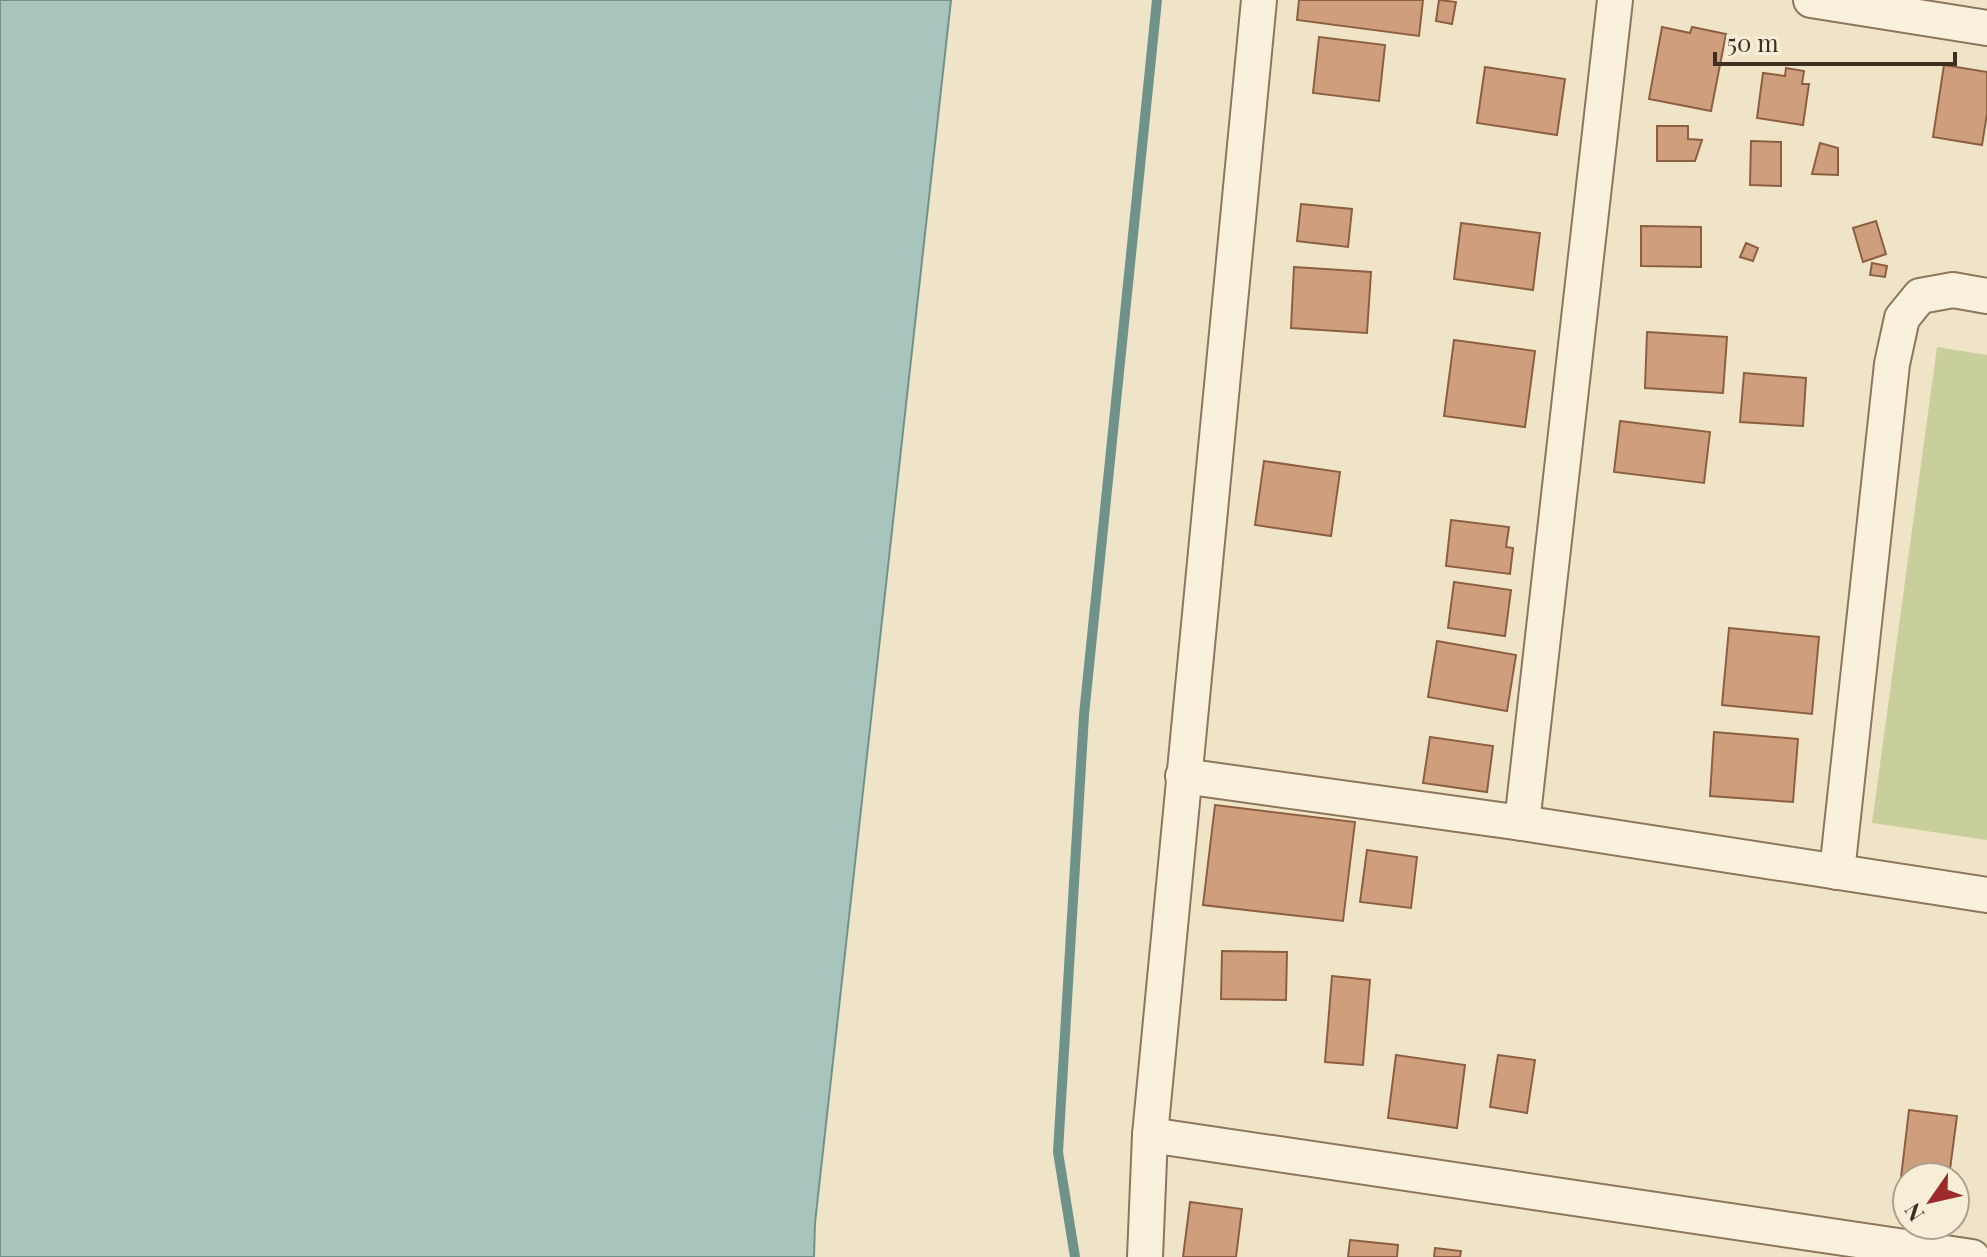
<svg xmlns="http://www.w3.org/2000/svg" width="1987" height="1257" viewBox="0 0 1987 1257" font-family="'Playfair Display',serif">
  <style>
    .green { fill: #c9cf9b }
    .water { fill: #a9c4bc; stroke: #6f938a; stroke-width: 2 }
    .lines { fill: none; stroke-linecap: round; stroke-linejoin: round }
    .stream { stroke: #6f938a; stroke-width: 10 }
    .building { fill: #cf9f7d; stroke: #8d5f41; stroke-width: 2 }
    .minor-casing { stroke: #8d765c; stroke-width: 38 }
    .minor { stroke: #faf1dc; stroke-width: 34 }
  </style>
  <rect width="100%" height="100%" fill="#f0e4c8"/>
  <polygon class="green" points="1937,347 1987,355 1987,840 1872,823"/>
  <polygon class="water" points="0,0 951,0 815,1223 814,1257 0,1257"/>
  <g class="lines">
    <polyline class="stream" points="1075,1257 1058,1152 1084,715 1157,0"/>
  </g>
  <g class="building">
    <polygon points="1299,0 1423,0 1419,36 1297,20"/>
    <polygon points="1439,0 1456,2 1452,24 1436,21"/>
    <polygon points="1662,27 1690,33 1692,27 1726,34 1711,111 1649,99"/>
    <polygon points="1319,37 1385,45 1379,101 1313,93"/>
    <polygon points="1944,65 1987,72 1987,114 1982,145 1933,137"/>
    <polygon points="1485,67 1565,79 1557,135 1477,123"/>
    <polygon points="1786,68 1804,71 1802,84 1809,84 1803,125 1757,118 1763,73 1785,76"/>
    <polygon points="1657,126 1688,126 1688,139 1702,140 1695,161 1657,161"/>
    <polygon points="1751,141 1781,142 1781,186 1750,185"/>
    <polygon points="1820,143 1838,148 1838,175 1812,174"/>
    <polygon points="1301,204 1352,209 1348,247 1297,241"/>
    <polygon points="1876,221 1886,254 1863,262 1853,228"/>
    <polygon points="1461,223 1540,233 1533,290 1454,279"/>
    <polygon points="1641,226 1701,227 1701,267 1641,266"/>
    <polygon points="1746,243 1758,248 1753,261 1740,257"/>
    <polygon points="1872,263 1887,266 1885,277 1870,275"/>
    <polygon points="1294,267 1371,272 1367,333 1291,328"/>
    <polygon points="1647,332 1727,337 1723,393 1645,388"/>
    <polygon points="1454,340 1535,351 1525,427 1444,416"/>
    <polygon points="1744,373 1806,378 1803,426 1740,422"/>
    <polygon points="1620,421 1710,432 1704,483 1614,472"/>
    <polygon points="1264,461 1340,472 1331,536 1255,525"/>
    <polygon points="1451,520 1509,527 1506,547 1513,548 1510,574 1446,566"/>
    <polygon points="1454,582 1511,590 1505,636 1448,628"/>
    <polygon points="1729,628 1819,637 1812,714 1722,705"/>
    <polygon points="1437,641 1516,655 1507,711 1428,697"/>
    <polygon points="1714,732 1798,739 1793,802 1710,796"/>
    <polygon points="1430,737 1493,746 1487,792 1423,783"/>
    <polygon points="1215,805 1355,822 1343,921 1203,905"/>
    <polygon points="1367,850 1417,857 1411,908 1360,902"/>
    <polygon points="1222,951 1287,952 1286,1000 1221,999"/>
    <polygon points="1332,976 1370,980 1363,1065 1325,1062"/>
    <polygon points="1396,1055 1465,1065 1457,1128 1388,1118"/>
    <polygon points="1498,1055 1535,1060 1527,1113 1490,1107"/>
    <polygon points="1909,1110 1957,1116 1949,1177 1907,1177 1907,1187 1900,1186"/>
    <polygon points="1190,1202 1242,1209 1236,1257 1183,1257"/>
    <polygon points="1350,1240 1398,1245 1397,1257 1348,1257"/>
    <polygon points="1435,1248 1461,1251 1460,1257 1434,1257"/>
  </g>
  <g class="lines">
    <g class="minor-casing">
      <g id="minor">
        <polyline points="1811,0 1987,28"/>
        <polyline points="1183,776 1522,823 1987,895"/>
        <polyline points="1522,823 1615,0"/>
        <polyline points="1837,872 1892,364 1902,318 1920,296 1953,290 1987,296"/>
        <polyline points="1150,1135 1972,1257"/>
        <polyline points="1145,1257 1150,1135 1259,0"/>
      </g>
    </g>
    <use href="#minor" class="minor"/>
  </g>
  <g transform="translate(1931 1201) rotate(236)"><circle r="38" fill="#f7eed8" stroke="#ada18e" stroke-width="2"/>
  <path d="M0-6L14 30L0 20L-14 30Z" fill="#9e2a2b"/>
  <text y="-12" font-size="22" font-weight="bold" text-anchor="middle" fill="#3d2e20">N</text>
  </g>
  <path d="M1715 52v12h240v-12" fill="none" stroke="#3d2e20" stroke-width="4"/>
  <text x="1727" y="52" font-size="24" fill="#3d2e20" stroke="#f7eed8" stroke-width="6" paint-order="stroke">50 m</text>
</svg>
